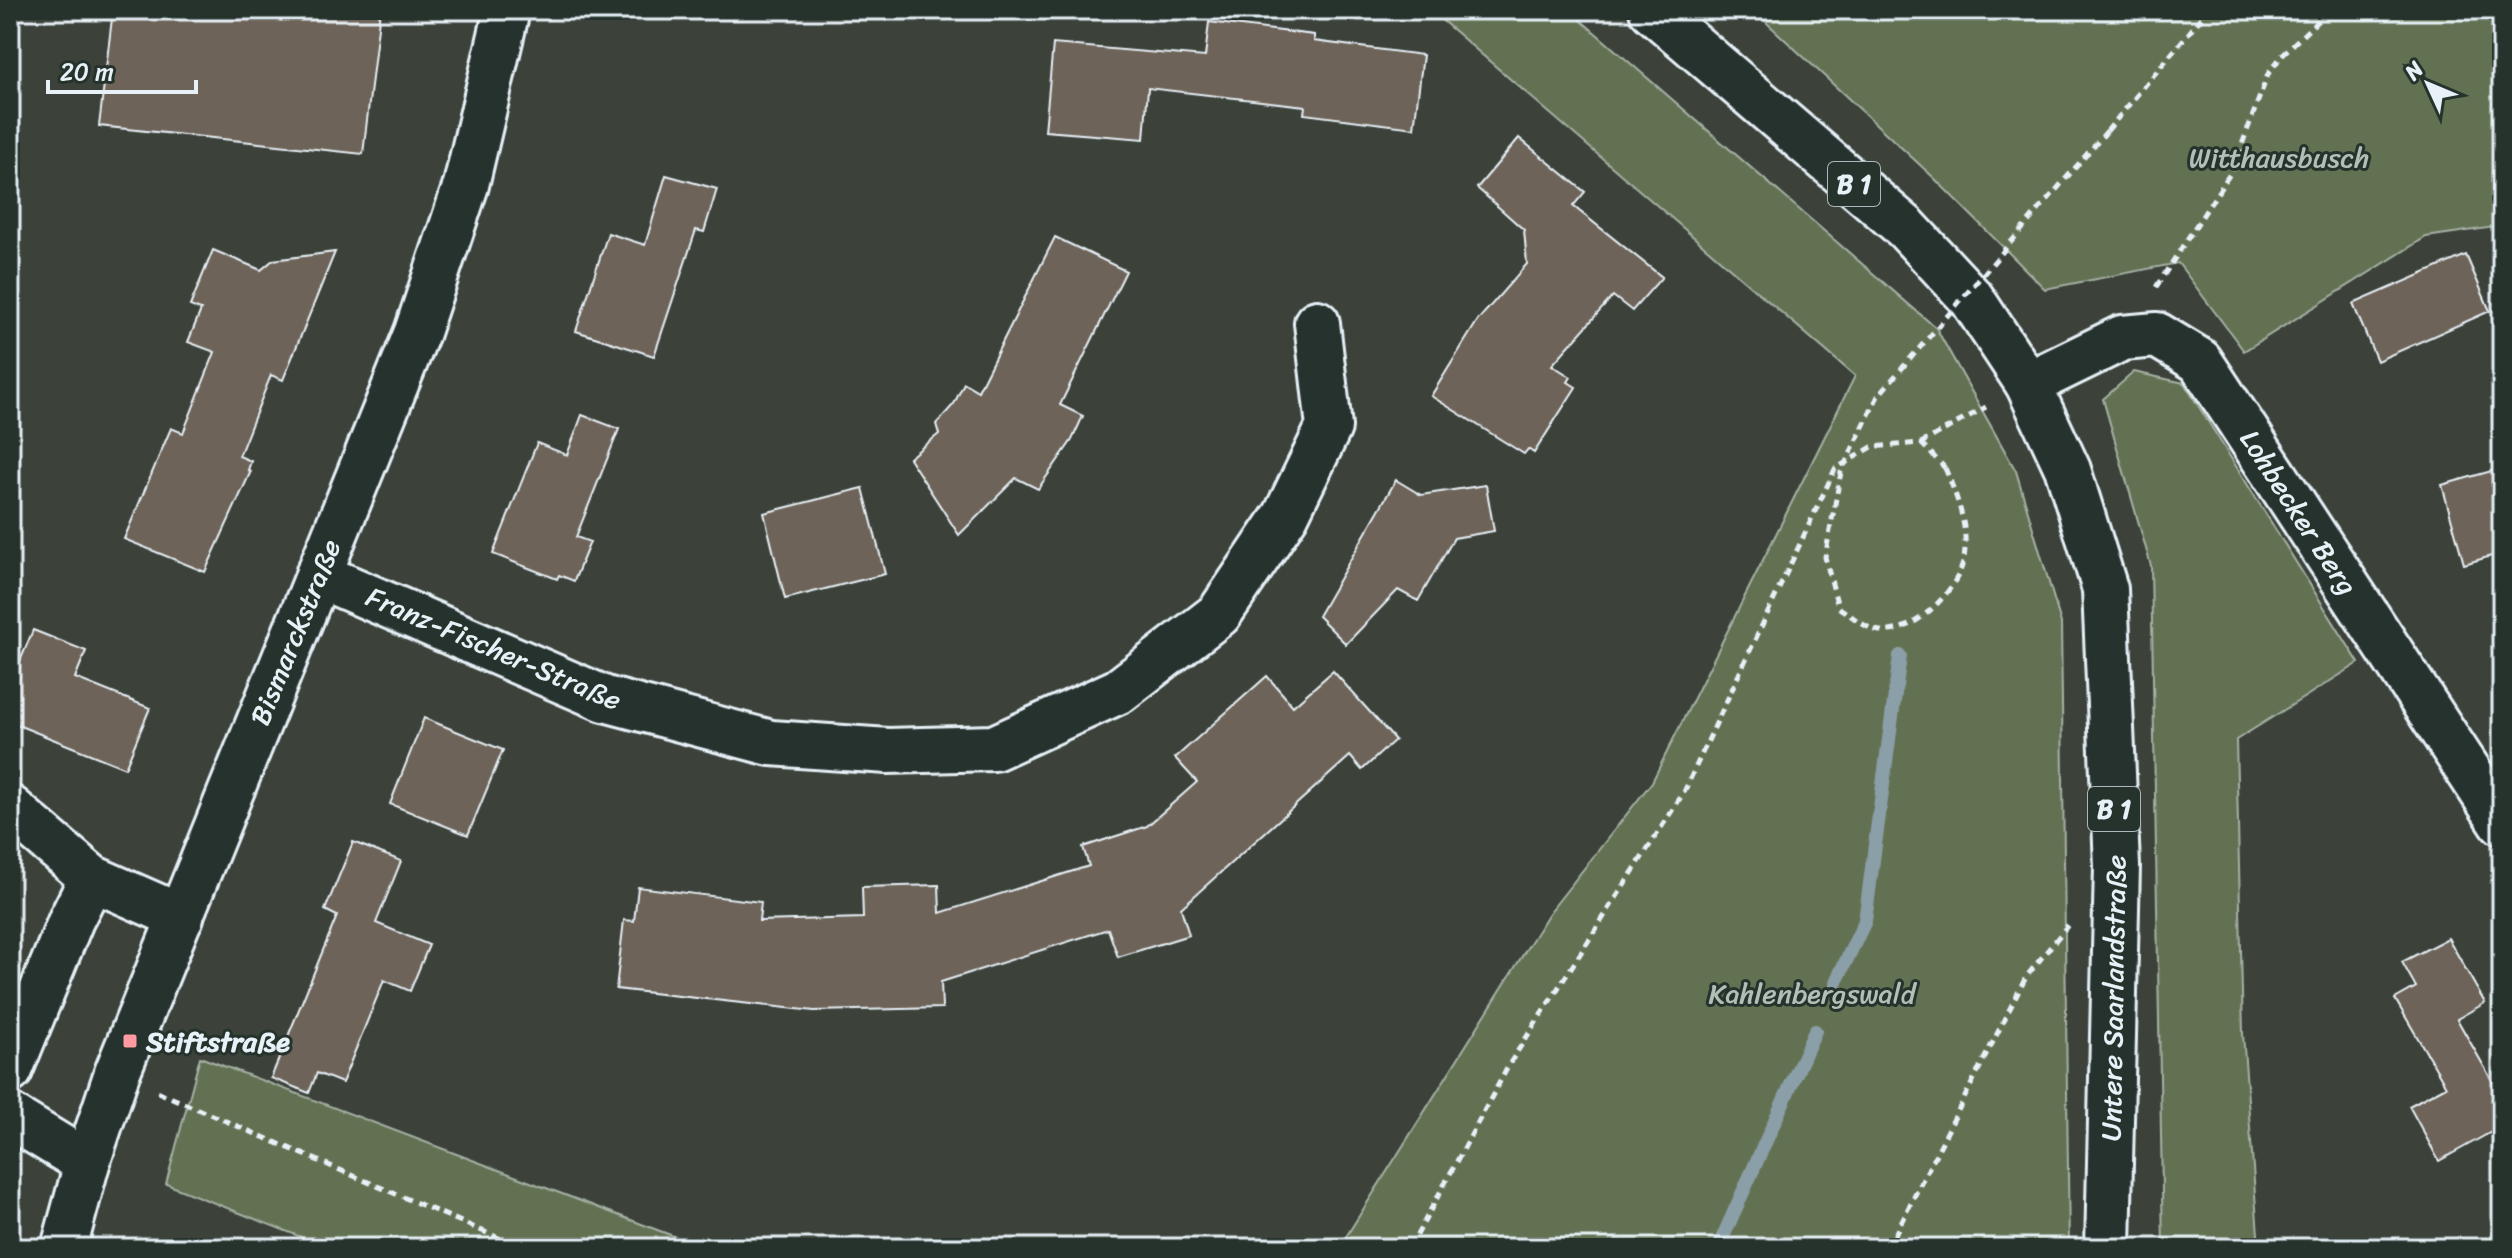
<svg xmlns="http://www.w3.org/2000/svg" width="2512" height="1258" viewBox="0 0 2512 1258" font-family="Sriracha,sans-serif">
  <style>
    .green { fill: #647152; stroke: #a6b1a5; stroke-width: 2 }
    .lines { fill: none; stroke-linecap: round; stroke-linejoin: round }
    .stream { stroke: #8a9fa8; stroke-width: 14 }
    .building { fill: #6e6458; stroke: #e8f1f8; stroke-width: 2 }
    .street-casing { stroke: #e8f1f8; stroke-width: 50 }
    .secondary-casing { stroke: #e8f1f8; stroke-width: 50 }
    .primary-casing { stroke: #e8f1f8; stroke-width: 50 }
    .path { stroke: #e8f1f8; stroke-width: 5; stroke-dasharray: 8 6; stroke-linecap: butt }
    .street { stroke: #26332d; stroke-width: 44 }
    .secondary { stroke: #26332d; stroke-width: 44 }
    .primary { stroke: #26332d; stroke-width: 44 }
    .path-bridge { stroke: #e8f1f8; stroke-width: 5; stroke-dasharray: 8 6; stroke-linecap: butt }
    .poi-dot { fill: #ff9aa2; stroke: #26332d; stroke-width: 3 }
    .labels { text-anchor: middle; stroke-width: 6; stroke-linejoin: round; paint-order: stroke }
    .shield { fill: #26332d; stroke: #aeb8bb; stroke-width: 2 }
    .shield-label { font-size: 26px; font-weight: bold; fill: #e8f1f8 }
    .park-label { font-size: 28px; fill: #b3beb6; stroke: #26332d }
    .street-label { font-size: 28px; fill: #e8f1f8; stroke: #26332d }
    .poi-label { font-size: 28px; font-weight: bold; fill: #e8f1f8; stroke: #26332d; text-anchor: start }
  </style>
  <rect width="100%" height="100%" fill="#3c423a"/>
  <filter id="ink" filterUnits="userSpaceOnUse"><feTurbulence type="fractalNoise" baseFrequency=".0125" numOctaves="2"/><feDisplacementMap in="SourceGraphic" scale="16" xChannelSelector="R" yChannelSelector="G"/><feConvolveMatrix kernelMatrix="1 2 1 2 8 2 1 2 1" color-interpolation-filters="sRGB"/></filter>
  <g filter="url(#ink)">
    <g class="green">
      <polygon points="1430,10 1569,10 1936,328 2016,471 2061,623 2069,1248 1339,1248 1549,913 1652,782 1855,376"/>
      <polygon points="1753,10 2502,10 2502,226 2426,237 2244,351 2178,263 2045,289 1933,177"/>
      <polygon points="2134,372 2184,383 2359,663 2236,740 2243,1034 2259,1248 2163,1248 2151,566 2103,399"/>
      <polygon points="200,1057 705,1248 329,1248 166,1184"/>
    </g>
    <g class="lines">
      <g class="stream">
        <polyline points="1836,982 1865,921 1900,656"/>
        <polyline points="1718,1248 1815,1031"/>
      </g>
    </g>
    <g class="building">
      <polygon points="113,10 380,10 363,154 99,126"/>
      <polygon points="1209,22 1314,35 1314,41 1423,55 1414,128 1304,114 1305,106 1148,88 1144,139 1045,131 1053,44 1205,57"/>
      <polygon points="1519,138 1585,192 1573,206 1662,277 1632,311 1613,296 1552,365 1571,377 1568,382 1576,387 1534,453 1528,449 1524,454 1431,396 1478,320 1527,264 1524,230 1477,188"/>
      <polygon points="666,175 717,189 704,232 696,230 654,356 576,331 608,233 645,245"/>
      <polygon points="1055,237 1126,271 1060,405 1083,416 1072,440 1038,489 1016,478 959,535 909,458 939,434 936,424 954,404 964,383 978,391"/>
      <polygon points="213,250 261,270 273,260 335,252 283,380 271,375 239,456 251,461 248,470 251,471 205,572 124,539 171,428 183,433 215,352 188,342 201,310 190,306"/>
      <polygon points="2466,255 2490,311 2377,361 2353,304"/>
      <polygon points="582,415 619,429 576,537 590,542 574,581 559,575 557,579 493,554 537,443 567,455"/>
      <polygon points="2502,468 2502,553 2464,564 2442,485"/>
      <polygon points="1396,480 1421,495 1486,485 1494,531 1454,538 1418,601 1398,590 1346,644 1318,616"/>
      <polygon points="863,488 885,574 785,599 764,513"/>
      <polygon points="33,630 86,651 75,678 150,708 125,768 10,722 10,685"/>
      <polygon points="1333,671 1395,740 1362,770 1350,756 1181,908 1189,935 1118,957 1108,929 941,982 942,1008 814,1011 616,989 624,920 634,921 638,887 761,902 759,921 863,918 862,887 939,885 940,913 1089,866 1083,847 1147,826 1197,782 1175,758 1267,676 1293,706"/>
      <polygon points="424,718 503,750 468,835 390,804"/>
      <polygon points="353,842 401,861 376,923 429,945 410,991 384,980 342,1083 317,1073 309,1093 271,1078 337,916 325,910"/>
      <polygon points="2448,938 2485,1003 2457,1019 2502,1098 2502,1126 2439,1161 2409,1106 2446,1086 2395,999 2416,987 2402,962"/>
    </g>
    <g class="lines">
      <g class="street-casing">
        <g id="street">
          <polyline points="2028,384 2122,338 2157,335 2200,361 2502,822"/>
          <polyline points="318,575 605,699 771,743 888,751 994,748 1119,691 1219,614 1286,515 1329,427 1317,323"/>
          <polyline points="10,808 92,878 181,917"/>
          <polyline points="10,1070 71,920 92,878"/>
          <polyline points="10,1116 87,1163"/>
        </g>
      </g>
      <g class="secondary-casing">
        <polyline id="secondary" points="64,1248 87,1163 117,1073 417,332 466,185 507,10"/>
      </g>
      <g class="primary-casing">
        <polyline id="primary" points="1652,10 1906,228 1972,299 2028,384 2068,470 2105,589 2117,866 2108,1248"/>
      </g>
      <g class="path">
        <polyline points="2107,131 2208,10"/>
        <polyline points="2156,287 2233,169 2268,74 2283,54 2329,10"/>
        <polyline points="1921,443 1945,468"/>
        <polyline points="158,1092 522,1248"/>
        <polyline points="1410,1248 1510,1063 1684,792 1835,469 1872,447 1921,443 1986,407"/>
        <polyline points="1888,1248 2026,977 2068,925"/>
      </g>
      <use href="#street" class="street"/>
      <use href="#secondary" class="secondary"/>
      <use href="#primary" class="primary"/>
      <path class="path-bridge" d="M 1945,468 C 1957,497 1969,526 1964,558 C 1959,590 1910,640 1875,630 C 1863,626 1849,614 1838,607 L 1825,557 L 1841,472 L 1878,396 L 2107,131"/>
    </g>
  </g>
  <rect class="poi-dot" x="122" y="1033" width="16" height="16" rx="4"/>
  <g class="labels">
    <g class="shield">
      <rect x="1828" y="162" width="52" height="44" rx="6"/>
      <rect x="2088" y="787" width="52" height="44" rx="6"/>
    </g>
    <g class="shield-label">
      <text x="1854" y="193">B 1</text>
      <text x="2114" y="818">B 1</text>
    </g>
    <g class="park-label">
      <text x="2279" y="167">Witthausbusch</text>
      <text x="1812" y="1003">Kahlenbergswald</text>
    </g>
    <g class="street-label">
      <text transform="translate(2299 512) rotate(57)" y="10">Lohbecker Berg</text>
      <text transform="translate(295 632) rotate(-68)" y="10">Bismarckstraße</text>
      <text transform="translate(494 648) rotate(23)" y="10">Franz-Fischer-Straße</text>
      <text transform="translate(2113 998) rotate(-89)" y="10">Untere Saarlandstraße</text>
    </g>
    <g class="poi-label">
      <text x="146" y="1051">Stiftstraße</text>
    </g>
  </g>
  <rect width="2512" height="1258" fill="none" stroke="#26332d" stroke-width="40"/>
  <rect x="20" y="20" width="2472" height="1218" fill="none" stroke="#e8f1f8" stroke-width="3" filter="url(#ink)"/>
  <g transform="translate(2428 84) rotate(314)" stroke="#26332d" stroke-width="6" paint-order="stroke">
  <path d="M0-6L14 30L0 20L-14 30Z" fill="#e8f1f8"/>
  <text y="-12" font-size="22" font-weight="bold" text-anchor="middle" fill="#e8f1f8">N</text>
  </g>
  <path d="M48 80v12h148v-12" fill="none" stroke="#e8f1f8" stroke-width="4"/>
  <text x="60" y="80" font-size="24" fill="#e8f1f8" stroke="#26332d" stroke-width="6" paint-order="stroke">20 m</text>
</svg>
